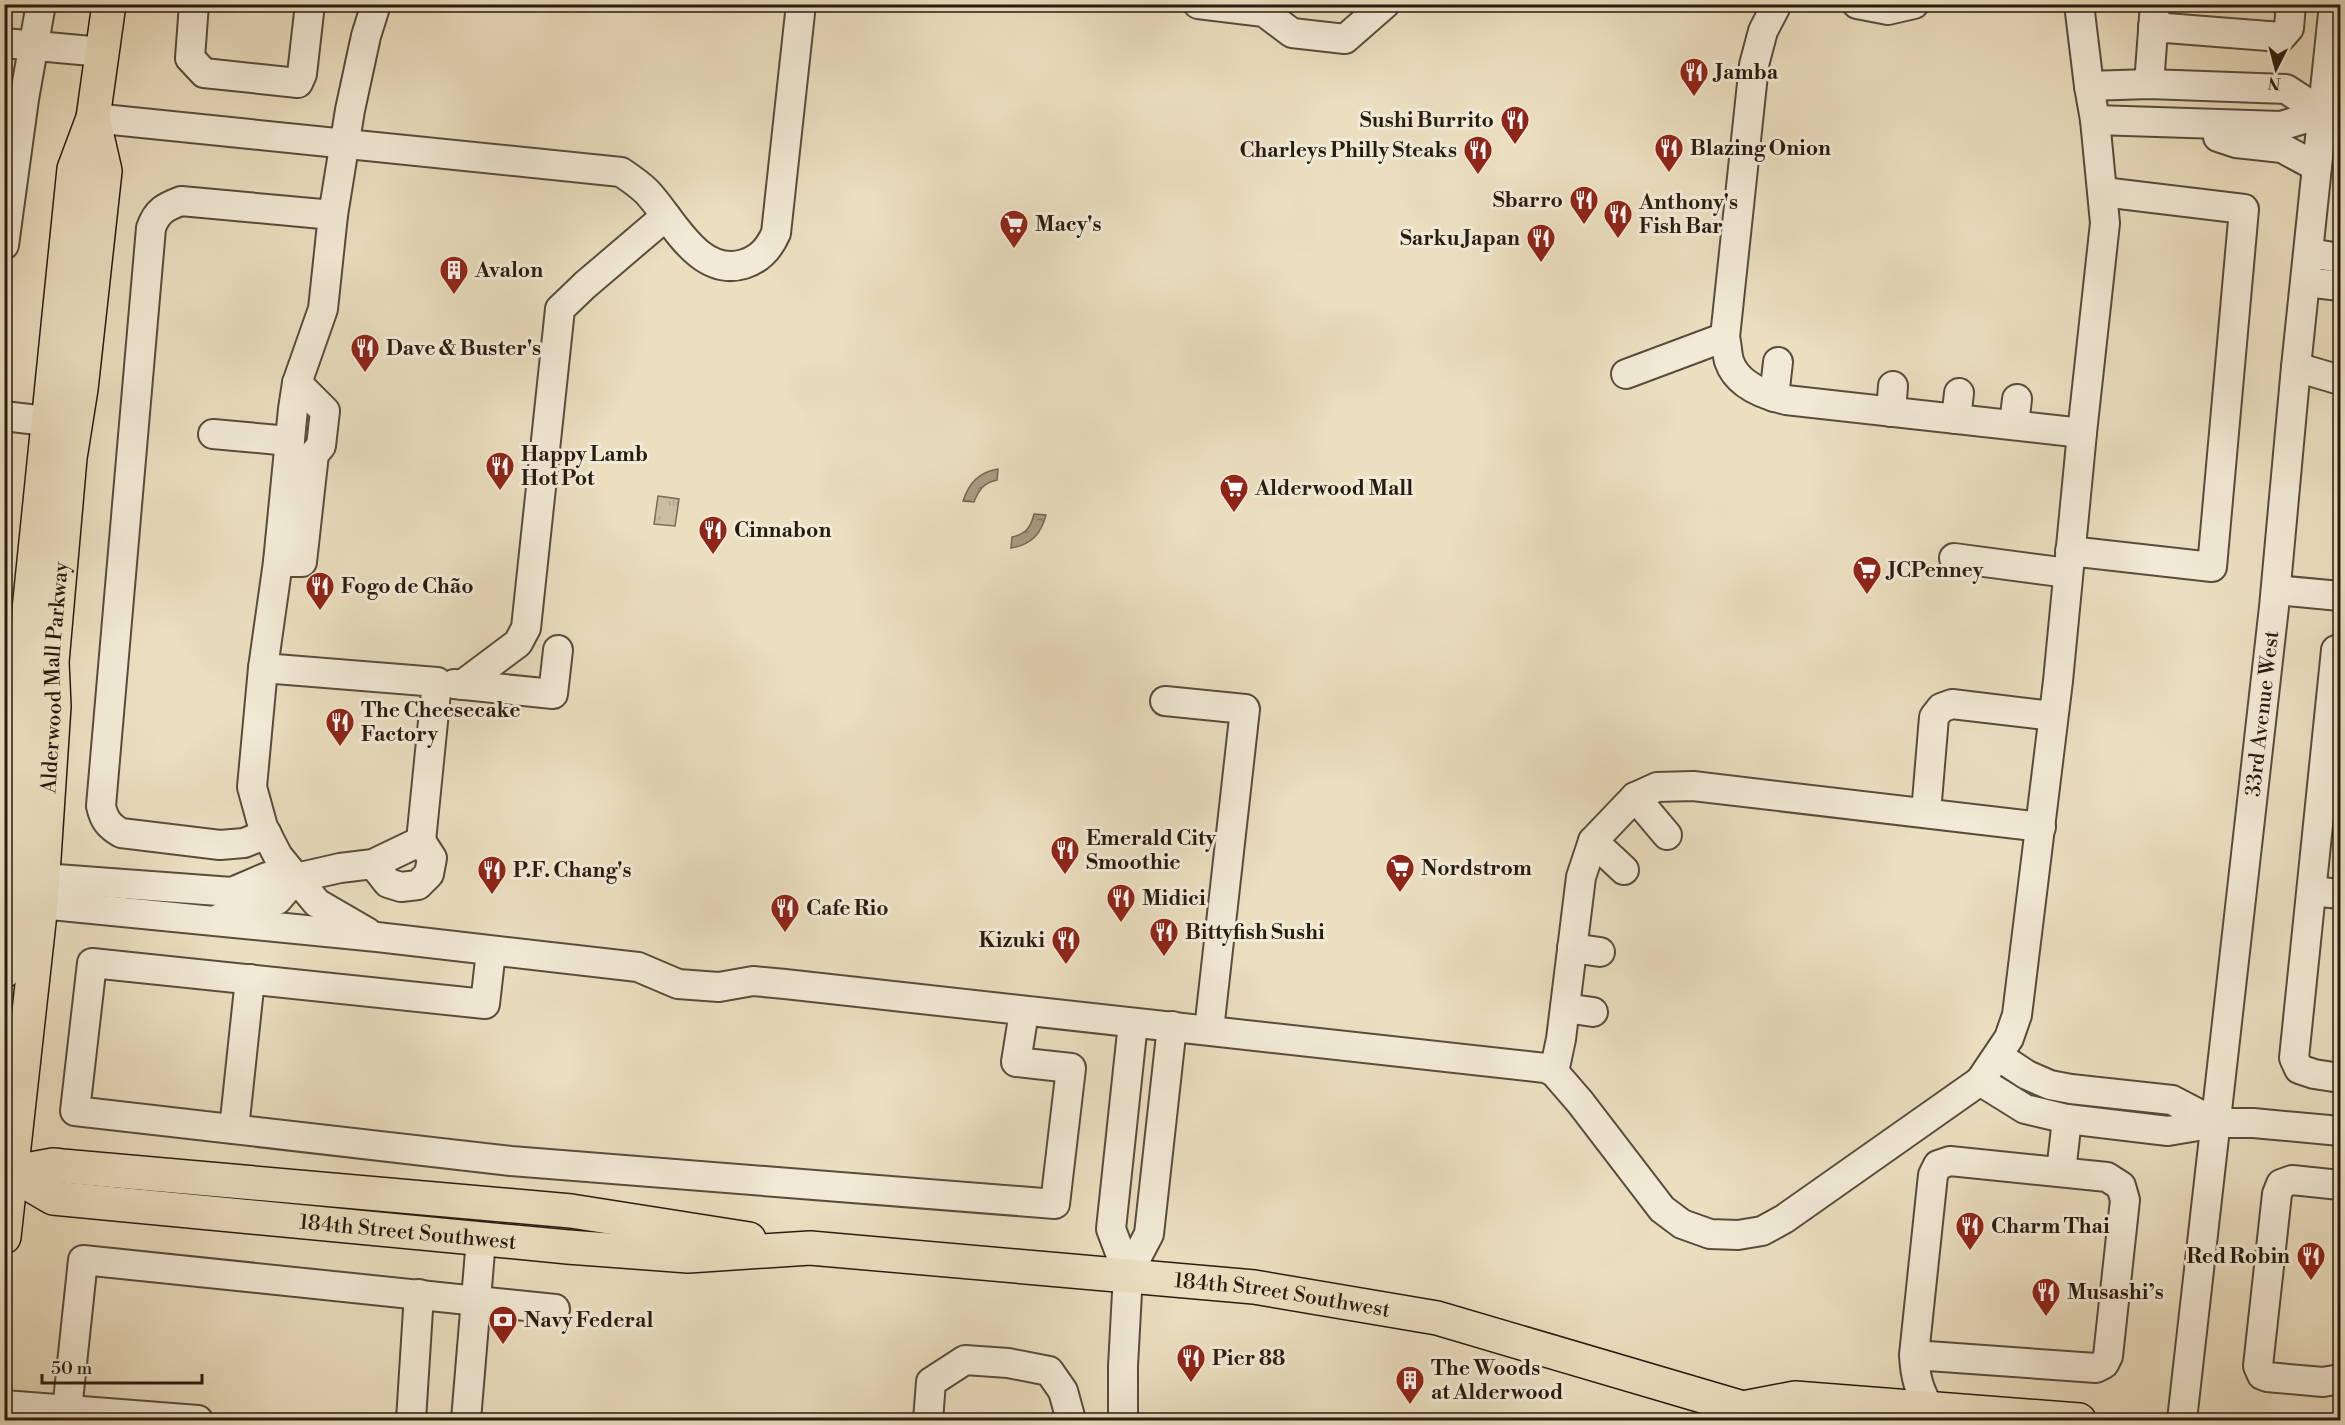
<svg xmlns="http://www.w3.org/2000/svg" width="2345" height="1425" viewBox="0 0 2345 1425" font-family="'Libre Bodoni',serif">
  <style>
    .park { fill: url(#park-tufts); stroke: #786c59; stroke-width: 1.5 }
    .water { fill: url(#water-ripples); stroke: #746856; stroke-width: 1.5 }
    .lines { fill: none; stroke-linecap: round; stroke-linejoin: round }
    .minor-casing { stroke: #584c3c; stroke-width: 32 }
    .major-casing { stroke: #271b10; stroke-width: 36 }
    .minor { stroke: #f2ead6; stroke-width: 28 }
    .major { stroke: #ebdfc0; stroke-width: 33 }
    .labels { text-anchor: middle; stroke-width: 6; stroke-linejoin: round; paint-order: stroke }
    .poi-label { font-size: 21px; font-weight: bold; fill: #271b10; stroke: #f2ead6; text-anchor: start }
    .street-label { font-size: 21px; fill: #271b10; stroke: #f2ead6 }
  </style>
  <defs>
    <pattern id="park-tufts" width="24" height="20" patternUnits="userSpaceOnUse" patternTransform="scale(1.5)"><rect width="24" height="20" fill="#cabea2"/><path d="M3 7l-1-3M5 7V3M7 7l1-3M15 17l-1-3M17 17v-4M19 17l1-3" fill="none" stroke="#aea38a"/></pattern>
    <pattern id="water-ripples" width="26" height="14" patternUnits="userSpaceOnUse" patternTransform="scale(1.5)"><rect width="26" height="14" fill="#a89c84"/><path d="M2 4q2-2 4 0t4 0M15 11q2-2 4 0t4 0" fill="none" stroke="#897e6b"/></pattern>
  </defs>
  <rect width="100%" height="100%" fill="#ebdfc0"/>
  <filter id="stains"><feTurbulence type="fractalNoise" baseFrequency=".00333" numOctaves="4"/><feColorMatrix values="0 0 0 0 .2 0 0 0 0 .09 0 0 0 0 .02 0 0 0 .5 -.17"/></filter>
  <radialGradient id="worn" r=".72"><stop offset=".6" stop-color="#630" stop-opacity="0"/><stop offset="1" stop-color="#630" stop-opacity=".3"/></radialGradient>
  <polygon class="park" points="658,496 679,499 675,526 654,524"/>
  <g class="water">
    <path d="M 998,469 L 997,480 C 984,483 979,489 974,502 L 963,501 C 969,483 979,472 998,469 Z"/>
    <path d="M 1034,514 L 1046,515 C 1041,534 1031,545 1011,548 L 1012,537 C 1026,534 1031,527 1034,514 Z"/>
  </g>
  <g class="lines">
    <g class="minor-casing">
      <g id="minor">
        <polyline points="194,4 190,58 204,73 298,83 302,74 310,4"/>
        <polyline points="1198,4 1264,12 1292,33 1345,39 1385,4"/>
        <path d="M 1777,4 L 1763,31 L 1754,65 L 1725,337 C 1727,345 1727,354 1729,361 C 1737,385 1764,395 1786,400 L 2082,433"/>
        <polyline points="1857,4 1888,10 1914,4"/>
        <polyline points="2153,27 2281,37 2289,28 2291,4"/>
        <polyline points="4,43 102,52"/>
        <polyline points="2149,84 2155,4"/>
        <polyline points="2089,86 2149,84 2286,89 2323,113"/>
        <path d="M 93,118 L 621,172 C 630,178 639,184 647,192 C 672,218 698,278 744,264 C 760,259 769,249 776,233 L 801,4"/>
        <polyline points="2095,120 2281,126 2323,113 2338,115"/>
        <polyline points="2218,137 2236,143 2282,148 2317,167"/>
        <polyline points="4,245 24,99 41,4"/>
        <polyline points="2309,253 2340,258"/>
        <polyline points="2306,282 2340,286"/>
        <polyline points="2296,367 2340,380"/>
        <polyline points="1626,374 1725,337"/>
        <polyline points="1774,397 1778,362"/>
        <polyline points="1891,412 1893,386"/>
        <polyline points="4,416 71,424"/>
        <polyline points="1956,419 1959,393"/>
        <polyline points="2014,425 2017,399"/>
        <polyline points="213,434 290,441"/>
        <polyline points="2070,551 2212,567 2244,209 2103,192"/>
        <polyline points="1954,558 2068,573"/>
        <polyline points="278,562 302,562 314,454 321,446 325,411 297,383"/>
        <polyline points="2276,590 2340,596"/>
        <polyline points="2340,651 2336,650 2294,1058 2299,1069 2314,1074 2340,1078"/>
        <polyline points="454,684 553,694 558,650"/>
        <polyline points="462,685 518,643 526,628 560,309 585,285 666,216"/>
        <polyline points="1165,701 1245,709 1209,1030"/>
        <polyline points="1635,797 1667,835"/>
        <polyline points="1926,813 1934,717 1941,708 1952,704 2053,716"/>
        <path d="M 267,834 L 244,843 L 220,845 L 121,833 C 109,826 104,820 101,806 L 151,228 C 157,211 165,207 181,201 L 333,215"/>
        <polyline points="1593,841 1624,870"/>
        <polyline points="373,864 388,883 401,887 418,885 429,874 432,858 421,841"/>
        <polyline points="43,878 232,892 267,877 296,878 340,868 373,864 421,841 437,682 263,668"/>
        <polyline points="2312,891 2340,894"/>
        <polyline points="41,904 377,937 638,967 678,984 719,987 753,981 785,984 1545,1068 1554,1072 1580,1102 1662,1209 1682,1224 1710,1234 1738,1235 1762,1231 1784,1219 1980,1081 2009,1038 2017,1015 2058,681 2082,433 2105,223 2095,120 2089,86 2079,4"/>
        <polyline points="220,918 277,900 296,878"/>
        <polyline points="367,932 317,903 296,878 278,856 263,827 252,787 263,668 278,562 293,409 297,383 323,309 333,215 350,110 366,36 376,4"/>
        <polyline points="1572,948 1600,952"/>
        <polyline points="491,951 485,1004 92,963 75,1111 511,1161 1055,1204 1071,1068 1016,1062 1024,1012"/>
        <polyline points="1565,1008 1593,1012"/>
        <polyline points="1998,1056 2027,1075 2050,1085 2071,1089 2172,1100 2216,1123"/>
        <polyline points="1554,1072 1561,1039 1581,877 1593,841 1635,797 1657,787 1693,786 2041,827"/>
        <polyline points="1980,1081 2025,1109 2067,1119 2168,1131 2216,1123 2253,1123 2340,1131"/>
        <polyline points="234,1129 250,979"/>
        <polyline points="2061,1172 2067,1119"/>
        <polyline points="2340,1185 2292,1180 2281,1184 2277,1194 2258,1366 2262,1375 2267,1377 2323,1382 2340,1379"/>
        <polyline points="1128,1274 1149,1234 1172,1026"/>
        <path d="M 1914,1355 L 2096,1368 L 2104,1364 L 2108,1356 L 2125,1200 L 2121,1186 L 2107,1177 L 1950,1161 L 1938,1165 L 1933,1175 L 1914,1355 C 1915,1376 1919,1391 1930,1409"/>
        <polyline points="4,1405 198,1420"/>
        <polyline points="66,1420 83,1260 555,1309"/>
        <polyline points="411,1420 419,1294"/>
        <polyline points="466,1420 481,1239"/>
        <polyline points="928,1420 931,1382 965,1360 1008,1363 1049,1371 1063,1391 1071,1420"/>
        <polyline points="1123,1420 1123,1366 1128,1274 1111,1229 1133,1023"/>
        <path id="s1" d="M 2182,1420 L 2274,607 L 2296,367 L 2334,4"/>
      </g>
    </g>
    <g class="major-casing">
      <g id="major">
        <polyline points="4,971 26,724 29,610 74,169 93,118 109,4"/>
        <polyline points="4,1174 53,1165 62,1166 571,1211 749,1239"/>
        <path id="s2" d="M 12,1174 L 53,1198 L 568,1247 L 688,1256 L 810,1248 L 1254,1287 L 1437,1318 L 1743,1408 L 1770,1420"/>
        <path id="s3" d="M 4,1237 L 41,904 L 54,706 L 52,662 L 70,458 L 81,389 L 105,171 L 93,118"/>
        <polyline points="1743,1408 1795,1398 2079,1420"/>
      </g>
    </g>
    <use href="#minor" class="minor"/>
    <use href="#major" class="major"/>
  </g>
  <defs>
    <g id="restaurant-pin" transform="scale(1.5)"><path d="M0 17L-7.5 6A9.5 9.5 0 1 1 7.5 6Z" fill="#8f2418" stroke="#f2ead6"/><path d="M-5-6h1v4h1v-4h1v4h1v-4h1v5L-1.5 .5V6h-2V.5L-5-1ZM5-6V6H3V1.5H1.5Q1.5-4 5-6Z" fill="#fff"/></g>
    <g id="supermarket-pin" transform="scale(1.5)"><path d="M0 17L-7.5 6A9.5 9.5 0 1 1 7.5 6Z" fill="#8f2418" stroke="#f2ead6"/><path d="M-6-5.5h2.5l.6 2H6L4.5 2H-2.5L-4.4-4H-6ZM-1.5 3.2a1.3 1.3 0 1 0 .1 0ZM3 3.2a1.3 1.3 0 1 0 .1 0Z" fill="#fff"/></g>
    <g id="building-pin" transform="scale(1.5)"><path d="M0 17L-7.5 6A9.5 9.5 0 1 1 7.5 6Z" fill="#8f2418" stroke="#f2ead6"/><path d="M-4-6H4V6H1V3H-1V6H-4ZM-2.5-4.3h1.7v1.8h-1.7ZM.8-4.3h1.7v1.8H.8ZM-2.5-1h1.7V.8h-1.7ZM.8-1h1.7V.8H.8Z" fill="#fff"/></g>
    <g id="bank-pin" transform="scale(1.5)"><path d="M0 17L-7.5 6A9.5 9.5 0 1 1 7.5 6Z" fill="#8f2418" stroke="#f2ead6"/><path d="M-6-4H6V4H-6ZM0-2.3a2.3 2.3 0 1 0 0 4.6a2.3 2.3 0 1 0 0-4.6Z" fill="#fff"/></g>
  </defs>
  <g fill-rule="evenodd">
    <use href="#restaurant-pin" x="1694" y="72"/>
    <use href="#restaurant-pin" x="1515" y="120"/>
    <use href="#restaurant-pin" x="1669" y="148"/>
    <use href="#restaurant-pin" x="1478" y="150"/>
    <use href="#restaurant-pin" x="1584" y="200"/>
    <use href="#restaurant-pin" x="1618" y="214"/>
    <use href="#supermarket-pin" x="1014" y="224"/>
    <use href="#restaurant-pin" x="1541" y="238"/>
    <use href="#building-pin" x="454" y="270"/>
    <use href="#restaurant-pin" x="365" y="348"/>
    <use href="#restaurant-pin" x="500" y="466"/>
    <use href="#supermarket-pin" x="1234" y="488"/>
    <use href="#restaurant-pin" x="713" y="530"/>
    <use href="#supermarket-pin" x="1867" y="570"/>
    <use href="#restaurant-pin" x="320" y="586"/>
    <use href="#restaurant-pin" x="340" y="722"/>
    <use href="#restaurant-pin" x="1065" y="850"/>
    <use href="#supermarket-pin" x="1400" y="868"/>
    <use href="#restaurant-pin" x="492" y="870"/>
    <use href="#restaurant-pin" x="1121" y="898"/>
    <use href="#restaurant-pin" x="785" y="908"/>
    <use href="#restaurant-pin" x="1164" y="932"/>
    <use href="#restaurant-pin" x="1066" y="940"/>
    <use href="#restaurant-pin" x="1970" y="1226"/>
    <use href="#restaurant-pin" x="2311" y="1256"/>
    <use href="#restaurant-pin" x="2046" y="1292"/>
    <use href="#bank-pin" x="503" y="1320"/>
    <use href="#restaurant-pin" x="1191" y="1358"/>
    <use href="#building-pin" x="1410" y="1380"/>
  </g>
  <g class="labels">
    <g class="poi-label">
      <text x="1715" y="79">Jamba</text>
      <text x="1494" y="127" text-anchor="end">Sushi Burrito</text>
      <text x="1690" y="155">Blazing Onion</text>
      <text x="1457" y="157" text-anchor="end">Charleys Philly Steaks</text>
      <text x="1563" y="207" text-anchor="end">Sbarro</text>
      <text x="1639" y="209">Anthony's<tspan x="1639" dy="24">Fish Bar</tspan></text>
      <text x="1035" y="231">Macy's</text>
      <text x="1520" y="245" text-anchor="end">Sarku Japan</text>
      <text x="475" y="277">Avalon</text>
      <text x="386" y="355">Dave &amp; Buster's</text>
      <text x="521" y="461">Happy Lamb<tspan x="521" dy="24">Hot Pot</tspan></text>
      <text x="1255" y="495">Alderwood Mall</text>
      <text x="734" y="537">Cinnabon</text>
      <text x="1888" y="577">JCPenney</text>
      <text x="341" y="593">Fogo de Chão</text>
      <text x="361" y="717">The Cheesecake<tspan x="361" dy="24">Factory</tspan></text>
      <text x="1086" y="845">Emerald City<tspan x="1086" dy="24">Smoothie</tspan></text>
      <text x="1421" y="875">Nordstrom</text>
      <text x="513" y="877">P.F. Chang's</text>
      <text x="1142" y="905">Midici</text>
      <text x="806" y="915">Cafe Rio</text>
      <text x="1185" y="939">Bittyfish Sushi</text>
      <text x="1045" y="947" text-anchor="end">Kizuki</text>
      <text x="1991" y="1233">Charm Thai</text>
      <text x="2290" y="1263" text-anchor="end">Red Robin</text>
      <text x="2067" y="1299">Musashi’s</text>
      <text x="524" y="1327">Navy Federal</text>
      <text x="1212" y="1365">Pier 88</text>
      <text x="1431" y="1375">The Woods<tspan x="1431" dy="24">at Alderwood</tspan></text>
    </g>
    <g class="street-label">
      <text dy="7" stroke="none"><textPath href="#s3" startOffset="562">Alderwood Mall Parkway</textPath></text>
      <text dy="7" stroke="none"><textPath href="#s1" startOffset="711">33rd Avenue West</textPath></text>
      <text dy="7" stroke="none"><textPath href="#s2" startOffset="404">184th Street Southwest</textPath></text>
      <text dy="7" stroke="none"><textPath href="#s2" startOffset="1282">184th Street Southwest</textPath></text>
    </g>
  </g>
  <rect width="2345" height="1425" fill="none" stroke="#ebdfc0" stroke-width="24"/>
  <rect x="6" y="6" width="2333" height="1413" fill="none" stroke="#271b10" stroke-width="3"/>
  <rect x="12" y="12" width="2321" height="1401" fill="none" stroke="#271b10" stroke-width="1.5"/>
  <g transform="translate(2276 69) rotate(186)" stroke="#f2ead6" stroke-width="4.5" paint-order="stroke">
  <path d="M0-4.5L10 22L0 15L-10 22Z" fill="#271b10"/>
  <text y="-9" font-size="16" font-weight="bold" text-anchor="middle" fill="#271b10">N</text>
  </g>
  <path d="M42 1374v9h160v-9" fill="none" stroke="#271b10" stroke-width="3"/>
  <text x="51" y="1374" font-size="18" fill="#271b10" stroke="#f2ead6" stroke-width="4.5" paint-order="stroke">50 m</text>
  <rect width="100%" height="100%" filter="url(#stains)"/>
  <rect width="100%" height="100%" fill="url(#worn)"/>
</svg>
